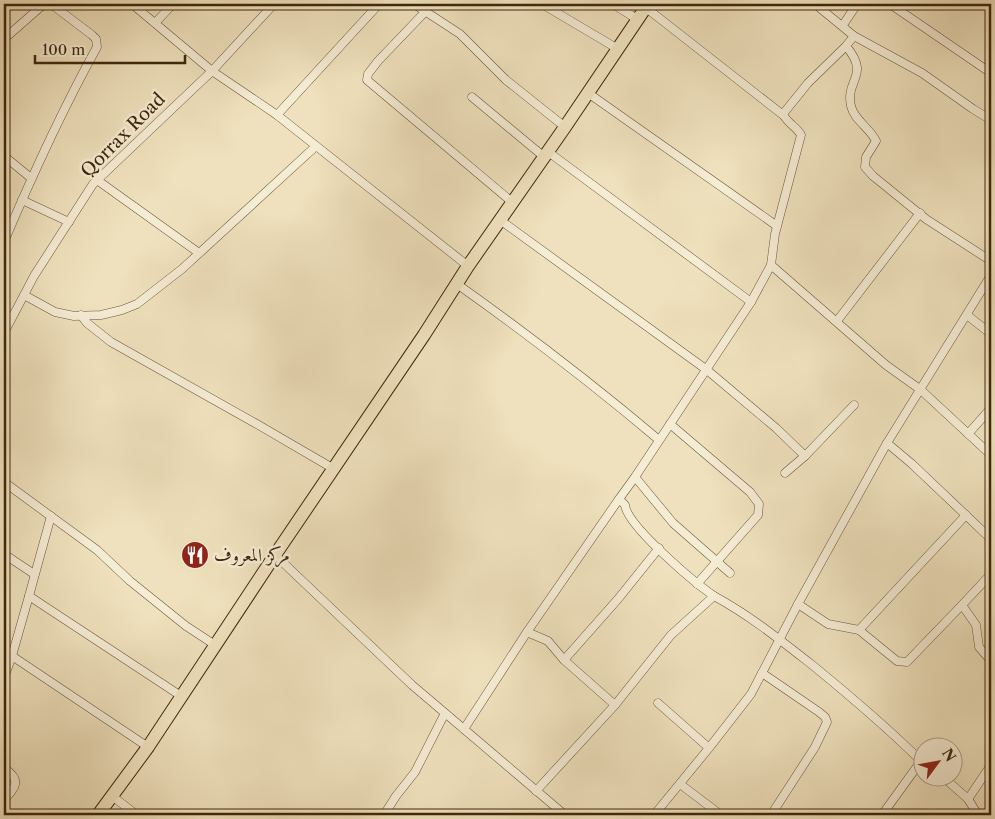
<svg xmlns="http://www.w3.org/2000/svg" width="995" height="819" viewBox="0 0 995 819" font-family="'Libre Caslon Text',Amiri,serif">
  <style>
    .lines { fill: none; stroke-linecap: round; stroke-linejoin: round }
    .street-casing { stroke: #6b5638; stroke-width: 9 }
    .primary-casing { stroke: #3f280c; stroke-width: 14 }
    .street { stroke: #f5ecd4; stroke-width: 8 }
    .primary { stroke: #efe1bd; stroke-width: 12 }
    .labels { text-anchor: middle; stroke-width: 5; stroke-linejoin: round; paint-order: stroke }
    .street-label { font-size: 18px; fill: #3f280c; stroke: #f5ecd4 }
    .poi-label { font-size: 18px; fill: #3f280c; stroke: #f5ecd4; text-anchor: start }
  </style>
  <rect width="100%" height="100%" fill="#efe1bd"/>
  <filter id="stains"><feTurbulence type="fractalNoise" baseFrequency=".004" numOctaves="4"/><feColorMatrix values="0 0 0 0 .2 0 0 0 0 .09 0 0 0 0 .02 0 0 0 .5 -.17"/></filter>
  <radialGradient id="worn" r=".72"><stop offset=".6" stop-color="#630" stop-opacity="0"/><stop offset="1" stop-color="#630" stop-opacity=".3"/></radialGradient>
  <g class="lines">
    <g class="street-casing">
      <g id="street">
        <polyline points="132,4 212,71 277,115 468,266"/>
        <polyline points="414,4 460,34 506,80 565,127"/>
        <polyline points="542,4 618,49"/>
        <polyline points="613,4 637,19"/>
        <path d="M 815,4 L 854,36 L 846,46 C 871,76 845,79 851,106 C 854,120 870,128 876,141 L 866,157 L 865,167 L 873,176 L 926,219 L 991,261"/>
        <polyline points="890,4 991,73"/>
        <polyline points="645,7 783,115"/>
        <polyline points="425,12 378,61 368,74 367,80 512,202"/>
        <polyline points="155,23 173,4"/>
        <polyline points="843,25 857,4"/>
        <polyline points="854,36 922,73 973,109 991,120"/>
        <polyline points="4,39 44,4"/>
        <polyline points="588,93 777,226"/>
        <polyline points="472,97 543,156"/>
        <polyline points="277,115 379,4"/>
        <polyline points="547,151 751,302 771,265 886,365 921,390 991,455"/>
        <polyline points="4,156 31,178"/>
        <polyline points="97,180 199,253"/>
        <polyline points="22,200 69,222"/>
        <polyline points="500,220 707,370 776,428 805,456"/>
        <path d="M 4,242 C 32,176 62,110 97,47 L 96,39 L 92,35 L 51,4"/>
        <path d="M 771,265 L 775,234 L 801,135 C 797,127 787,123 783,114 L 808,83 L 846,46"/>
        <path d="M 457,284 C 526,333 594,385 659,440"/>
        <polyline points="24,295 55,312 74,316 101,315 122,310 137,304 182,269 316,146"/>
        <polyline points="81,315 87,323 111,342 255,423 334,469"/>
        <polyline points="967,315 991,334"/>
        <polyline points="837,321 920,213"/>
        <polyline points="4,333 34,276 93,184 212,71 274,4"/>
        <polyline points="670,424 750,492 759,504 758,515 697,584"/>
        <polyline points="968,434 991,408"/>
        <polyline points="887,443 912,464 991,539"/>
        <polyline points="785,473 805,456 854,405"/>
        <polyline points="635,477 673,523 730,573"/>
        <polyline points="4,482 97,550 130,581 186,626 215,645"/>
        <polyline points="4,554 34,574"/>
        <polyline points="275,555 412,685 565,815"/>
        <polyline points="991,574 962,605 976,625 979,647 991,661"/>
        <polyline points="29,596 51,516"/>
        <path d="M 714,596 C 695,583 627,526 625,505 L 619,499 L 635,477 L 751,302"/>
        <polyline points="798,604 828,624 859,630 897,661 907,662 962,605"/>
        <polyline points="859,630 966,515"/>
        <polyline points="527,632 619,499"/>
        <polyline points="4,650 12,656 29,596 181,696"/>
        <polyline points="564,660 618,599 659,548"/>
        <polyline points="762,673 819,712 825,717 827,722 815,747 771,815"/>
        <polyline points="4,678 12,656 148,747"/>
        <polyline points="658,703 709,748"/>
        <polyline points="464,729 527,632 548,641 564,660 615,705"/>
        <path d="M 4,768 C 22,780 16,787 4,800"/>
        <polyline points="942,776 968,799 978,815"/>
        <polyline points="680,784 721,815"/>
        <path d="M 536,791 L 615,705 L 671,635 L 714,596 C 749,615 779,639 811,664 C 849,695 887,727 922,762"/>
        <polyline points="112,796 137,815"/>
        <polyline points="968,799 991,765"/>
        <polyline points="384,815 396,796 415,772 445,713"/>
        <polyline points="654,815 709,748 751,694 798,604 887,443 991,275"/>
        <polyline points="882,815 921,761"/>
      </g>
    </g>
    <g class="primary-casing">
      <polyline id="primary" points="98,815 148,747 275,555 424,335 468,266 565,127 648,4"/>
    </g>
    <use href="#street" class="street"/>
    <use href="#primary" class="primary"/>
  </g>
  <defs>
    <g id="restaurant-disc" transform="scale(1.4375)"><circle r="9.5" fill="#8f2418" stroke="#f5ecd4"/><path d="M-5-6h1v4h1v-4h1v4h1v-4h1v5L-1.5 .5V6h-2V.5L-5-1ZM5-6V6H3V1.5H1.5Q1.5-4 5-6Z" fill="#fff"/></g>
  </defs>
  <g fill-rule="evenodd">
    <use href="#restaurant-disc" x="195" y="555"/>
  </g>
  <g class="labels">
    <g class="street-label">
      <text transform="translate(123 135) rotate(-45)" y="6">Qorrax Road</text>
    </g>
    <g class="poi-label">
      <text x="214" y="561">مركز المعروف</text>
    </g>
  </g>
  <rect width="995" height="819" fill="none" stroke="#efe1bd" stroke-width="20"/>
  <rect x="5" y="5" width="985" height="809" fill="none" stroke="#3f280c" stroke-width="2.5"/>
  <rect x="10" y="10" width="975" height="799" fill="none" stroke="#3f280c"/>
  <g transform="translate(938 762) rotate(58)"><circle r="24" fill="#f5ecd4" stroke="#ac9e84"/>
  <path d="M0-4L9 19L0 12L-9 19Z" fill="#8f2418"/>
  <text y="-8" font-size="14" font-weight="bold" text-anchor="middle" fill="#3f280c">N</text>
  </g>
  <path d="M35 55v8h150v-8" fill="none" stroke="#3f280c" stroke-width="2.5"/>
  <text x="42" y="55" font-size="15" fill="#3f280c" stroke="#f5ecd4" stroke-width="4" paint-order="stroke">100 m</text>
  <rect width="100%" height="100%" filter="url(#stains)"/>
  <rect width="100%" height="100%" fill="url(#worn)"/>
</svg>
